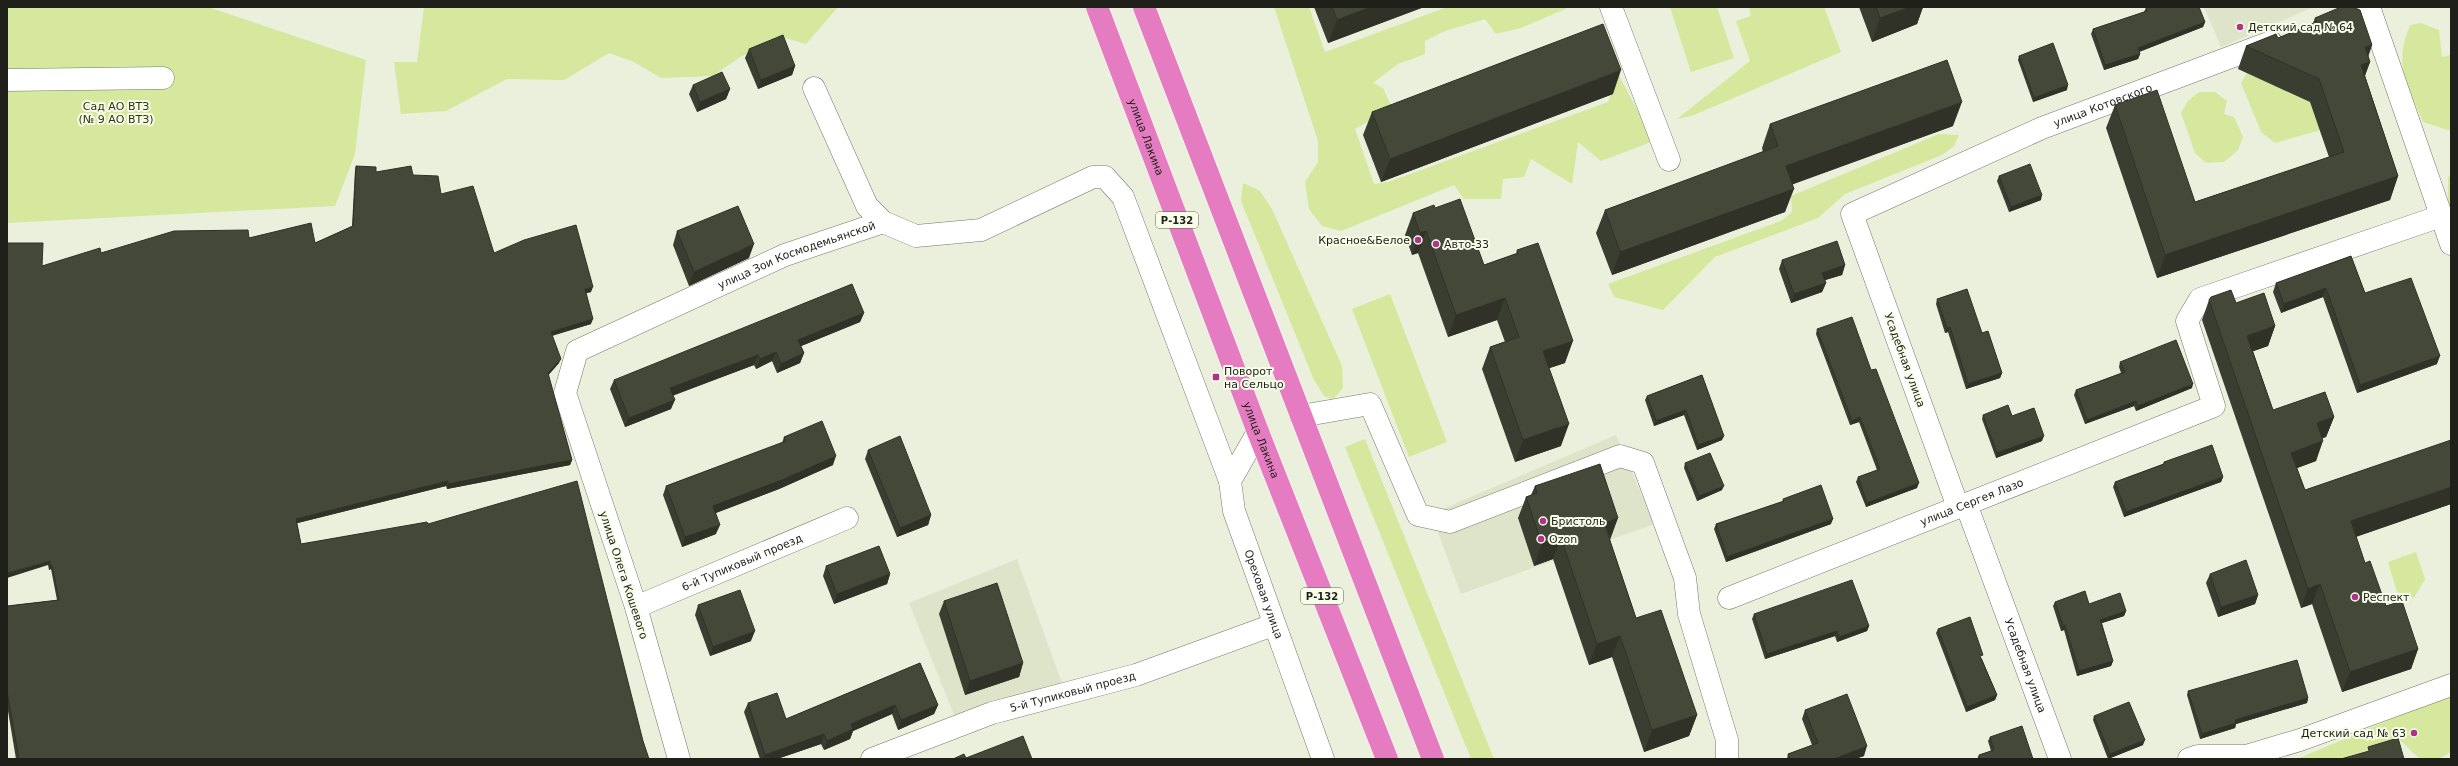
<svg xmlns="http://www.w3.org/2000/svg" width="2458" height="766" viewBox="0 0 2458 766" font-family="'DejaVu Sans',sans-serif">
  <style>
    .built { fill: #dde4c9 }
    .green { fill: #d5e89e }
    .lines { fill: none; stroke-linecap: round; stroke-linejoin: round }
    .minor-casing { stroke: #747967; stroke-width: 23 }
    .highway-casing { stroke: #fff; stroke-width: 23 }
    .minor { stroke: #fff; stroke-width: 22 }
    .highway { stroke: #e57bc0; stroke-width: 22 }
    .wall { fill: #3a3e30 }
    .shaded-wall { fill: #303227 }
    .building { fill: #444838; stroke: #303227 }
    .poi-dot { fill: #ad3488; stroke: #f7fde9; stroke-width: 1.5 }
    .labels { text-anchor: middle; stroke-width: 4; stroke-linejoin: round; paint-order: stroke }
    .shield { fill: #f7fde9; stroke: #5f6257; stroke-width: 1 }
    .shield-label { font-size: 10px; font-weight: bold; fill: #1e2019 }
    .poi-label { font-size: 11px; fill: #1e2019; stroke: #f7fde9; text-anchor: start }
    .park-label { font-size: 11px; fill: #2d350e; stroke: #f7fde9 }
    .street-label { font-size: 11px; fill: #1e2019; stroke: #f7fde9 }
  </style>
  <rect width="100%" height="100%" fill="#eaf0dc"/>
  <g class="built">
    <polygon points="2204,7 2314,7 2221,47"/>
    <polygon points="1616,435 1654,524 1461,594 1431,514"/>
    <polygon points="1017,559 1062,683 957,722 909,603"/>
  </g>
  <g class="green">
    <polygon points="7,7 208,7 366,60 355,154 335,206 7,223"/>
    <polygon points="424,7 838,7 806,44 782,37 740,57 713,76 661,78 634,62 609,53 564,80 507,79 446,111 401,114 394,62 417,62"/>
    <polygon points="1274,7 1309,7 1325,52 1447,7 1570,7 1521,28 1496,34 1485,19 1445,31 1425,41 1425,54 1398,64 1373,83 1383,88 1392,108 1355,129 1374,184 1388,182 1608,102 1618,74 1654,141 1601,161 1578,142 1572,184 1531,159 1524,177 1503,179 1501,199 1464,199 1454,185 1341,231 1322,226 1309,209 1305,182 1318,162 1318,141"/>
    <polygon points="1670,7 1717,7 1734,58 1691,72"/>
    <polygon points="1749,7 1824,7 1841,52 1694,115 1677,119 1750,61 1736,21 1751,16"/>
    <path d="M 2421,23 L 2439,30 L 2442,57 L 2451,55 L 2451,131 L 2423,122 C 2407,83 2393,66 2410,25 Z"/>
    <polygon points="2247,73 2310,102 2320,130 2275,143 2261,132 2241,83"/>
    <polygon points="2199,92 2215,92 2227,101 2224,114 2234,117 2243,137 2238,150 2224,162 2206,163 2195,153 2181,113 2188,101"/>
    <polygon points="1939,134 1959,135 1954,146 1942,155 1845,194 1818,218 1715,257 1663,310 1614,297 1608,284 1781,221 1792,212 1791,196"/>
    <polygon points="2451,175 2451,213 2448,204 2448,177"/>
    <polygon points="1243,183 1260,191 1272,209 1342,366 1343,388 1333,399 1324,396 1314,380 1241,201"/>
    <polygon points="1390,294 1447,442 1409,457 1352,309"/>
    <polygon points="1365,439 1494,759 1471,759 1345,447"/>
    <polygon points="2416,552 2425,579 2414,598 2397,592 2388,562"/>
    <polygon points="2451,694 2451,752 2439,759 2420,759 2399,739 2342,759 2297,759"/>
  </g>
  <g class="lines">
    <g class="minor-casing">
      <g id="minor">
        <polyline points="1611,7 1669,160"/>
        <polyline points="2369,7 2451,244"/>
        <polyline points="7,80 163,78"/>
        <polyline points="814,88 867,206 883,222 916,236 981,230 1093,177 1105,177 1123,197 1230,481"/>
        <polyline points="1301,416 1370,404 1418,515 1450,522 1620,456 1643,463 1685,578 1689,614 1727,740 1727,759"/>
        <path id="s1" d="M 1258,432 L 1230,481 L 1234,511 L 1323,759"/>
        <path id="s2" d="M 1966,504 L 2060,759"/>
        <path id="s3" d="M 1958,507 L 1852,214 L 2042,128 L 2271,42"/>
        <path id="s4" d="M 1729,598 L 2214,406 L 2187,321 L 2200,299 L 2441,216"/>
        <path id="s5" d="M 636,607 L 847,518"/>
        <path id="s6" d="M 679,759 L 636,607 L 565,393 L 577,351 L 785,255 L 883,222"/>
        <path id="s7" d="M 872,759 L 992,713 L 1136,675 L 1273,625"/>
        <polyline points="2189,759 2198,756 2246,756 2300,740 2451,685"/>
      </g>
    </g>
    <g class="highway-casing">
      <g id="highway">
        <path id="s8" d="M 1097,7 L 1258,432 L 1387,759"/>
        <polyline points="1144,7 1433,759"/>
      </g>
    </g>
    <use href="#minor" class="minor"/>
    <use href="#highway" class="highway"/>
  </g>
  <g class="wall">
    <polygon points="1314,7 1424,7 1328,43"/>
    <polygon points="1859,7 1923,7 1917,24 1872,42"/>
    <polygon points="2146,8 2205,22 2203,27 2139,52 2140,54 2138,59 2104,70 2091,34 2093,29 2144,12"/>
    <polygon points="2315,18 2372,45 2368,56 2370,62 2365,76 2398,176 2390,200 2157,278 2106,128 2115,105 2195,202 2329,157 2310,102 2238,69 2246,46 2278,38 2313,23"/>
    <polygon points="749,49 795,66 792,75 758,89 745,58"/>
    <polygon points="2019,56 2067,90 2033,102 2018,60"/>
    <polygon points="693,85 730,89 726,99 697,112 689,94"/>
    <polygon points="1613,94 1381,182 1363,135 1372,112"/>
    <polygon points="1770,124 1953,126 1792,184 1785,212 1612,275 1596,233 1605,210 1763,152 1762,148"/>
    <polygon points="356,166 376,172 413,175 441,194 494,253 591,292 586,293 591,324 552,336 559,363 548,375 572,460 570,465 447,489 446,486 297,523 301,544 428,524 643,741 649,759 16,759 7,705 7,606 57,600 51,569 49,570 48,565 42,266 101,253 249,238 315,243 352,226 355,170"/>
    <polygon points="1999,176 2041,200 2009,212 1997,181"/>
    <polygon points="1435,208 1484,265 1516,254 1517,250 1565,363 1549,368 1561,446 1515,462 1482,369 1490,347 1505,342 1497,320 1448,337 1418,253 1412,255 1405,235 1413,213"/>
    <polygon points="677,231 749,258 689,286 673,245"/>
    <polygon points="2351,256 2365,293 2437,364 2357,393 2323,297 2281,313 2273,292 2276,283"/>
    <polygon points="1782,260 1845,265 1842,275 1825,280 1826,283 1822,292 1791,303 1779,269"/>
    <polygon points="1937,299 1982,333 2002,373 2000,378 1966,389 1948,332 1945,333 1936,304"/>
    <polygon points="2209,300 2236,303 2275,326 2268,346 2253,351 2273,410 2334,417 2326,437 2322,438 2316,461 2297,468 2305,490 2451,504 2356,537 2365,563 2386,606 2418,649 2411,669 2342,692 2312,604 2301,608 2202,320"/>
    <polygon points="864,313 860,322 801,346 804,353 800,363 777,373 772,361 756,369 754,365 673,395 671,409 625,427 610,389 614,380"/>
    <polygon points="1817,329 1871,370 1917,488 1866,507 1856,482 1858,477 1877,470 1859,422 1850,425 1816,334"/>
    <polygon points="2120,362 2192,388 2136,411 2134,406 2085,424 2074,395 2076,390 2121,373 2119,367"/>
    <polygon points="1702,375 1722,440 1697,450 1684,415 1654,426 1645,400 1647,396"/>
    <polygon points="1983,415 2012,416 2042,441 1996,458 1982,419"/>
    <polygon points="784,437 833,465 779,489 716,513 716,534 682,547 663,495 666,486 782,443"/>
    <polygon points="868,450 931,515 928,525 897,537 865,459"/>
    <polygon points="2164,462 2223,477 2221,482 2124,517 2113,487 2115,482 2163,464"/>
    <polygon points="1685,463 1722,490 1697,501 1684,468"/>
    <polygon points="1535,486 1610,540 1636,618 1697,715 1689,736 1644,752 1612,657 1589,665 1553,559 1534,566 1518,518 1526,497 1531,495"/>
    <polygon points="1783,499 1831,524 1726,562 1714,529 1716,524 1782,502"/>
    <polygon points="826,566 890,574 887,584 834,604 823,576"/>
    <polygon points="2210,574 2258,595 2255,604 2218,617 2206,583"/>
    <polygon points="944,601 1023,663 1019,677 965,695 939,614"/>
    <polygon points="2055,602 2089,604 2126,611 2124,616 2102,623 2113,661 2111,666 2077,676 2064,630 2061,631 2053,606"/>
    <polygon points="698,605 751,641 710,656 695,615"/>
    <polygon points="1754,614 1869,626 1867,631 1837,642 1835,636 1765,659 1752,619"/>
    <polygon points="1938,629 1982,659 1997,695 1995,700 1966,712 1936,633"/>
    <polygon points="920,663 938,705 934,714 898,730 892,714 853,731 850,739 824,750 821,744 777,759 760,759 744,712 748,703 786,719"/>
    <polygon points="2188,691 2308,698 2307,703 2236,724 2235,728 2200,739 2187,695"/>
    <polygon points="1805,710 1864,756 1855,759 1787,759 1788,754 1812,745 1802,719"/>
    <polygon points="2094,716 2143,745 2108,759 2093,720"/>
    <polygon points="1990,737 2033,759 1977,759 1979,755 1991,751 1988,741"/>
  </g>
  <g class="shaded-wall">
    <polygon points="1371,7 1424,7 1328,43 1337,20"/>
    <polygon points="1910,7 1923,7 1917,24 1872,42 1880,18"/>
    <polygon points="2205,22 2203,27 2136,53 2138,48"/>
    <polygon points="2372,45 2366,63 2370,62 2361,85 2352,88 2365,47"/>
    <polygon points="2140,54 2138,59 2104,70 2105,65"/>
    <polygon points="795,66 792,75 758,89 761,80"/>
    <polygon points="1621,70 1613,94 1381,182 1390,159"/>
    <polygon points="2068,85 2067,90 2033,102 2034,98"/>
    <polygon points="730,89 726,99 697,112 700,102"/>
    <polygon points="1962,102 1953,126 1777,190 1786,166"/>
    <polygon points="2398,176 2390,200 2157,278 2165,255"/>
    <polygon points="1794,189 1785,212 1612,275 1620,252"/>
    <polygon points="2042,195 2041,200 2009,212 2011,207"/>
    <polygon points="1426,231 1418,253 1412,255 1420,233"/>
    <polygon points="754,244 749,258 689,286 694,272"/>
    <polygon points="1845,265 1842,275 1819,282 1822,273"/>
    <polygon points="1826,283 1822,292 1791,303 1794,294"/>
    <polygon points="593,287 591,292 583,294 585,289"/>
    <polygon points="2326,288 2323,297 2281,313 2284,304"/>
    <polygon points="1505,298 1497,320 1448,337 1456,315"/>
    <polygon points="864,313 860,322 794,349 798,340"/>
    <polygon points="593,319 591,324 549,336 551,332"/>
    <polygon points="2275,326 2268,346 2240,356 2247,336"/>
    <polygon points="1950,327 1948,332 1945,333 1947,328"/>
    <polygon points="1573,341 1565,363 1535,373 1543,351"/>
    <polygon points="776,352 772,361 756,369 760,359"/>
    <polygon points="804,353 800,363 777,373 781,364"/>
    <polygon points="758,355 754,365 667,398 670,388"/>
    <polygon points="2440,356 2437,364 2357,393 2360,385"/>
    <polygon points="561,359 559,363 546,378 548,373"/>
    <polygon points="2002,373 2000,378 1966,389 1968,384"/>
    <polygon points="2193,384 2192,388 2136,411 2138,406"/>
    <polygon points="675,400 671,409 625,427 629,418"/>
    <polygon points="2136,401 2134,406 2085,424 2087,420"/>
    <polygon points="1686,410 1684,415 1654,426 1656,421"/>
    <polygon points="1860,417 1859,422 1850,425 1852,421"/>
    <polygon points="2334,417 2326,437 2310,443 2317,423"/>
    <polygon points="1569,424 1561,446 1515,462 1523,440"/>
    <polygon points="1724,436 1722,440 1697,450 1698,445"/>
    <polygon points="2044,436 2042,441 1996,458 1997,453"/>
    <polygon points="2323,441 2316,461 2284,473 2291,453"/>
    <polygon points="836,456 833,465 779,489 710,515 713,506"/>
    <polygon points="572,460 570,465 447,489 448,484"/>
    <polygon points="2223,477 2221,482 2124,517 2126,512"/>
    <polygon points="448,481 446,486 294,524 296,519"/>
    <polygon points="1919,483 1917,488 1866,507 1867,503"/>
    <polygon points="1724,486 1722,490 1697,501 1699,496"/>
    <polygon points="2451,487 2451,504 2343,541 2351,521"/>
    <polygon points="931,515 928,525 897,537 900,528"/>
    <polygon points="1618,518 1610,540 1604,523"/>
    <polygon points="1833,519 1831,524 1726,562 1727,557"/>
    <polygon points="720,525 716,534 682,547 685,537"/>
    <polygon points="1561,538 1553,559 1534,566 1542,544"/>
    <polygon points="50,561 48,565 7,578 7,573"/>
    <polygon points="50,565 52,565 51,569 49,570"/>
    <polygon points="890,574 887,584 834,604 837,594"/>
    <polygon points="2320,584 2312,604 2301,608 2308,589"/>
    <polygon points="2258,595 2255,604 2218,617 2221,607"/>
    <polygon points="2126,611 2124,616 2099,624 2100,620"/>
    <polygon points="2065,625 2064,630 2061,631 2063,626"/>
    <polygon points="1869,626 1867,631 1837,642 1839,637"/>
    <polygon points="755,631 751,641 710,656 713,647"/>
    <polygon points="1837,631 1835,636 1765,659 1767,654"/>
    <polygon points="1620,636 1612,657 1589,665 1597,644"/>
    <polygon points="2418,649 2411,669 2342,692 2350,672"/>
    <polygon points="2113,661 2111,666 2077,676 2079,671"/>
    <polygon points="1023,663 1019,677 965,695 970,681"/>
    <polygon points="1997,695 1995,700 1966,712 1967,707"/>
    <polygon points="2308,698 2307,703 2236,724 2235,728 2200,739 2202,734 2235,720"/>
    <polygon points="895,705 892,714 853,731 850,739 824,750 827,741 851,724"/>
    <polygon points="938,705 934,714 898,730 901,720"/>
    <polygon points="1697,715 1689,736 1644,752 1652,730"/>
    <polygon points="824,734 821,744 777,759 764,759 765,755"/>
    <polygon points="2145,740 2143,745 2108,759 2110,754"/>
    <polygon points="1867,746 1864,756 1855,759 1834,759"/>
  </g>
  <g class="building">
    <polygon points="1332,7 1371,7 1337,20"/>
    <polygon points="1876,7 1910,7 1880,18"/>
    <polygon points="2148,7 2199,7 2205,22 2138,48 2140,54 2105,65 2093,29 2147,11 2146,8"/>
    <polygon points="2341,7 2352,7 2360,10 2372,45 2365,47 2370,62 2361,65 2398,176 2165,255 2115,105 2157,90 2195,202 2344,152 2319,79 2246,46 2276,34 2278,38 2317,22 2315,18"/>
    <polygon points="1603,24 1621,70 1390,159 1372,112"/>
    <polygon points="783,35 795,66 761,80 749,49"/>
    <polygon points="2053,43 2068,85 2034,98 2019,56"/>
    <polygon points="1947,60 1962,102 1786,166 1794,189 1620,252 1605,210 1778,146 1770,124"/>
    <polygon points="722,72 730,89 700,102 693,85"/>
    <polygon points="2030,164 2042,195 2011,207 1999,176"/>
    <polygon points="356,166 376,167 376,172 411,166 413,175 438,176 441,194 473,186 494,253 524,240 576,225 593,287 585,289 593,319 551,332 561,359 548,373 572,460 448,484 448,481 296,519 301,544 427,522 428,524 577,481 643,741 649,759 19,759 7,691 7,606 59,600 52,565 50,565 50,561 7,573 7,243 43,243 42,266 100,248 101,253 174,231 248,230 249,238 311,223 315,243 353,226"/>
    <polygon points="1460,199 1484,265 1518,253 1517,250 1538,243 1573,341 1543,351 1569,424 1523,440 1490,347 1519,337 1505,298 1456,315 1426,231 1420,233 1413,213 1434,205 1435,208"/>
    <polygon points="738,206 754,244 694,272 677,231"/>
    <polygon points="1837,241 1845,265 1822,273 1826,283 1794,294 1782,260"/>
    <polygon points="2351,256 2365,293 2411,278 2440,356 2360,385 2326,288 2284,304 2276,283"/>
    <polygon points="852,284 864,313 798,340 804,353 781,364 776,352 760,359 758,355 670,388 675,400 629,418 614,380"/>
    <polygon points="1967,289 1982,333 1988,331 2002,373 1968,384 1950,327 1947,328 1937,299"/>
    <polygon points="2231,290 2236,303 2264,293 2275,326 2247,336 2273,410 2325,392 2334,417 2317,423 2323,441 2291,453 2305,490 2451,440 2451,487 2351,521 2365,563 2370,561 2386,606 2402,601 2418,649 2350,672 2320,584 2308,589 2209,300 2211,297"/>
    <polygon points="1852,317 1871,370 1876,369 1919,483 1867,503 1858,477 1880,469 1860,417 1852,421 1817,329"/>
    <polygon points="2176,340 2193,384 2138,406 2136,401 2087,420 2076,390 2125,372 2120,362"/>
    <polygon points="1702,375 1724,436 1698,445 1686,410 1656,421 1647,396"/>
    <polygon points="2008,405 2012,416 2034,408 2044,436 1997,453 1983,415"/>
    <polygon points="822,421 836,456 782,480 713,506 720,525 685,537 666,486 786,441 784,437"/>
    <polygon points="900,436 931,515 900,528 868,450"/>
    <polygon points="2212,445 2223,477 2126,512 2115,482 2164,464 2164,462"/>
    <polygon points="1710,453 1724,486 1699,496 1685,463"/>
    <polygon points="1600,464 1618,518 1604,523 1636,618 1661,610 1697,715 1652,730 1620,636 1597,644 1561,538 1542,544 1526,497 1537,493 1535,486"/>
    <polygon points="1821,485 1833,519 1727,557 1716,524 1784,501 1783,499"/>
    <polygon points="879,546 890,574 837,594 826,566"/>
    <polygon points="2246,560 2258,595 2221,607 2210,574"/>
    <polygon points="1852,580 1869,626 1839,637 1837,631 1767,654 1754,614"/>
    <polygon points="997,583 1023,663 970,681 944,601"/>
    <polygon points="740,590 755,631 713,647 698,605"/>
    <polygon points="2085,591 2089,604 2120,593 2126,611 2100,620 2113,661 2079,671 2065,625 2063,626 2055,602"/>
    <polygon points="1970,617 1983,655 1980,656 1997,695 1967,707 1938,629"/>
    <polygon points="2297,660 2308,698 2235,720 2236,723 2202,734 2188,691"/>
    <polygon points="920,663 938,705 901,720 895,705 851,724 853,729 827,741 824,734 765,755 748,703 777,693 786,719"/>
    <polygon points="1847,694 1867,746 1834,759 1790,759 1788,754 1818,743 1805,710"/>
    <polygon points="2129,702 2145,740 2110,754 2094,716"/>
    <polygon points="2022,726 2033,759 1980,759 1979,755 1994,750 1990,737"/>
    <polygon points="1023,736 1032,759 953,759 964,754 966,758"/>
    <polygon points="2398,738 2404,759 2341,759 2369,751 2368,747"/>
  </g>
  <g class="poi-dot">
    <circle cx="2240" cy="27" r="4"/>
    <circle cx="1418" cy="240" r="4"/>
    <circle cx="1436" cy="244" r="4"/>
    <rect x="1212" y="373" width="8" height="8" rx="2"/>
    <circle cx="1543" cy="521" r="4"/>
    <circle cx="1541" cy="539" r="4"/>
    <circle cx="2355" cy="597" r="4"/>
    <circle cx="2414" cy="733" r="4"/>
  </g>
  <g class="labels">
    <g class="shield">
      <rect x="1156" y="212" width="42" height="16" rx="3"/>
      <rect x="1301" y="588" width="42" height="16" rx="3"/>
    </g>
    <g class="shield-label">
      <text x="1177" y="224">Р-132</text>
      <text x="1322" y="600">Р-132</text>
    </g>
    <g class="poi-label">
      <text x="2248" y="31">Детский сад № 64</text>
      <text x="1410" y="244" text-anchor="end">Красное&amp;Белое</text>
      <text x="1444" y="248">Авто-33</text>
      <text x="1224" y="375">Поворот<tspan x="1224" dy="13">на Сельцо</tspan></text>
      <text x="1551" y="525">Бристоль</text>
      <text x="1549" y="543">Ozon</text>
      <text x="2363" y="601">Респект</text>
      <text x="2406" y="737" text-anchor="end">Детский сад № 63</text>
    </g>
    <g class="park-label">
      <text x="116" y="110">Сад АО ВТЗ<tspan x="116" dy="13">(№ 9 АО ВТЗ)</tspan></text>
    </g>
    <g class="street-label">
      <text dy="4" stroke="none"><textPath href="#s3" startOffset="585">улица Котовского</textPath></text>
      <text dy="4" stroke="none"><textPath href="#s8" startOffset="139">улица Лакина</textPath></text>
      <text dy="4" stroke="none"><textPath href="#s6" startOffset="667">улица Зои Космодемьянской</textPath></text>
      <text transform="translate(1905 360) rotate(70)" y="4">Усадебная улица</text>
      <text dy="4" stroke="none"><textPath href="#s8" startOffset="463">улица Лакина</textPath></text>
      <text dy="4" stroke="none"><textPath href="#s4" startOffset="261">улица Сергея Лазо</textPath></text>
      <text dy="4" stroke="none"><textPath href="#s5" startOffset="115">6-й Тупиковый проезд</textPath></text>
      <text transform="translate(624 575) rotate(72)" y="4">улица Олега Кошевого</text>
      <text dy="4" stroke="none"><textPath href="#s1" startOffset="175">Ореховая улица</textPath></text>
      <text dy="4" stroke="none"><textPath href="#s2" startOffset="172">Усадебная улица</textPath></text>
      <text dy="4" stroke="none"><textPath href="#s7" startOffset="212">5-й Тупиковый проезд</textPath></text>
    </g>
  </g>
  <rect width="2458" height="766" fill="none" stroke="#1e2019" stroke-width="16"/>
</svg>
